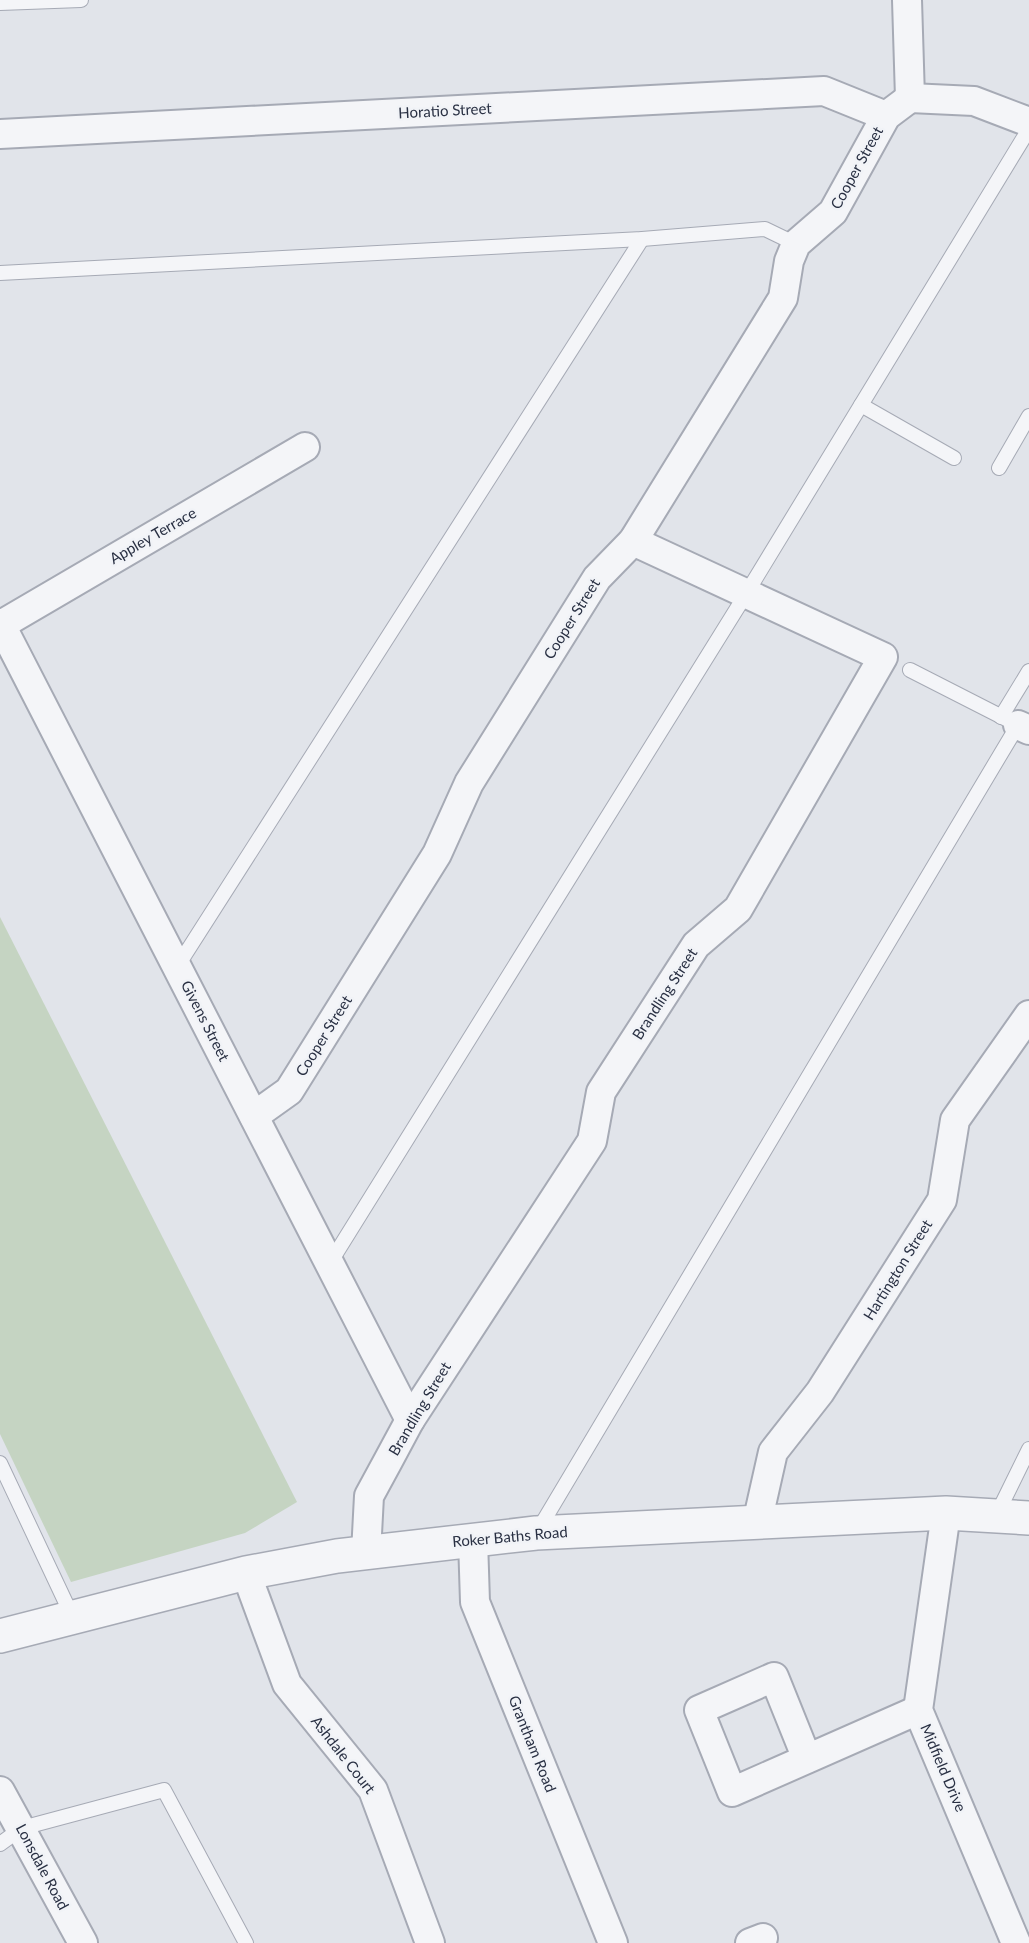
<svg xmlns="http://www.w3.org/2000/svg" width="1029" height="1943" viewBox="0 0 1029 1943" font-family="Lato,sans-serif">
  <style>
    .green { fill: #c5d4c2 }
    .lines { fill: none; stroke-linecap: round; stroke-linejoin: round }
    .service-casing { stroke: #a6aab5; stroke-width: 16 }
    .minor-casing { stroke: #a6aab5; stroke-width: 32 }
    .tertiary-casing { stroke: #a6aab5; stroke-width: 36 }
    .service { stroke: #f4f5f8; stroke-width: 14 }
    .minor { stroke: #f4f5f8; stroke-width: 28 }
    .tertiary { stroke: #f4f5f8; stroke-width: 33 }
    .labels { text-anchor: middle; stroke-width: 5; stroke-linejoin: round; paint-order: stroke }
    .street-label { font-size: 15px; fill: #293043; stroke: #f1f3f7 }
  </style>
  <rect width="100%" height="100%" fill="#e1e4ea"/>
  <polygon class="green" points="0,917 297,1502 245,1533 71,1582 0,1434"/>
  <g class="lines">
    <g class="service-casing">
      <g id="service">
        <polyline points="0,3 81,0"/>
        <polyline points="0,273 642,239 765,229 796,244"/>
        <polyline points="861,405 954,458"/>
        <polyline points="999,468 1029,416"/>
        <polyline points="1001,717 1029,671"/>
        <polyline points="177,967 642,239"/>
        <polyline points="330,1263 746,594 1029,129"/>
        <polyline points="0,1463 73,1618"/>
        <polyline points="997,1514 1029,1449"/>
        <polyline points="537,1532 1018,725 910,670"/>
        <polyline points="0,1844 22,1828 164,1790 246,1943"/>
      </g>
    </g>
    <g class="minor-casing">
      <g id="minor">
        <polyline points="907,0 910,98"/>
        <polyline points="910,98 974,101 1029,122"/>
        <polyline points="0,134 824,91 886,116"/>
        <polyline points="0,623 410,1420"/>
        <polyline points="1,625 305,447"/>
        <polyline points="1018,725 1029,730"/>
        <polyline points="254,1116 289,1091 437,854 469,783 597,578 633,541 783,298 789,261 796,244 833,212 886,116 910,98"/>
        <polyline points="946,1513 918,1710 1016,1943"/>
        <polyline points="757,1523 773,1452 820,1392 942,1200 955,1120 1029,1015"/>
        <polyline points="473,1540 475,1602 613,1943"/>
        <polyline points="366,1553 369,1496 388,1461 410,1420 592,1141 601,1092 696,945 738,909 883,657 633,541"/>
        <polyline points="246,1573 287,1684 373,1790 430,1943"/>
        <polyline points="807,1759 774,1677 699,1710 732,1792 918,1710"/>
        <polyline points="0,1791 83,1943"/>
        <polyline points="750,1943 763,1938"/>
      </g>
    </g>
    <g class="tertiary-casing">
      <polyline id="tertiary" points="0,1636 246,1573 337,1556 536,1533 946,1513 1029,1518"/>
    </g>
    <use href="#service" class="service"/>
    <use href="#minor" class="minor"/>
    <use href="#tertiary" class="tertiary"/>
  </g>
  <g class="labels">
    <g class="street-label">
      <text transform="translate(445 111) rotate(-3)" y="5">Horatio Street</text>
      <text transform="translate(857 168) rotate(-61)" y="5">Cooper Street</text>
      <text transform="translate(153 536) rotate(-30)" y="5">Appley Terrace</text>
      <text transform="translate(572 619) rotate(-58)" y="5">Cooper Street</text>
      <text transform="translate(665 994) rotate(-57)" y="5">Brandling Street</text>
      <text transform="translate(205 1021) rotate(63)" y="5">Givens Street</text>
      <text transform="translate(324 1036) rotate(-58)" y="5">Cooper Street</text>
      <text transform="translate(898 1270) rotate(-58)" y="5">Hartington Street</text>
      <text transform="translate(420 1409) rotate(-59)" y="5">Brandling Street</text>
      <text transform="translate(510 1537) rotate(-5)" y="5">Roker Baths Road</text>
      <text transform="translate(532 1744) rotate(68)" y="5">Grantham Road</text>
      <text transform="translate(343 1755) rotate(52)" y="5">Ashdale Court</text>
      <text transform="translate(943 1768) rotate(67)" y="5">Midfield Drive</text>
      <text transform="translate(42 1867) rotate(62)" y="5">Lonsdale Road</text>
    </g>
  </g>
</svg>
